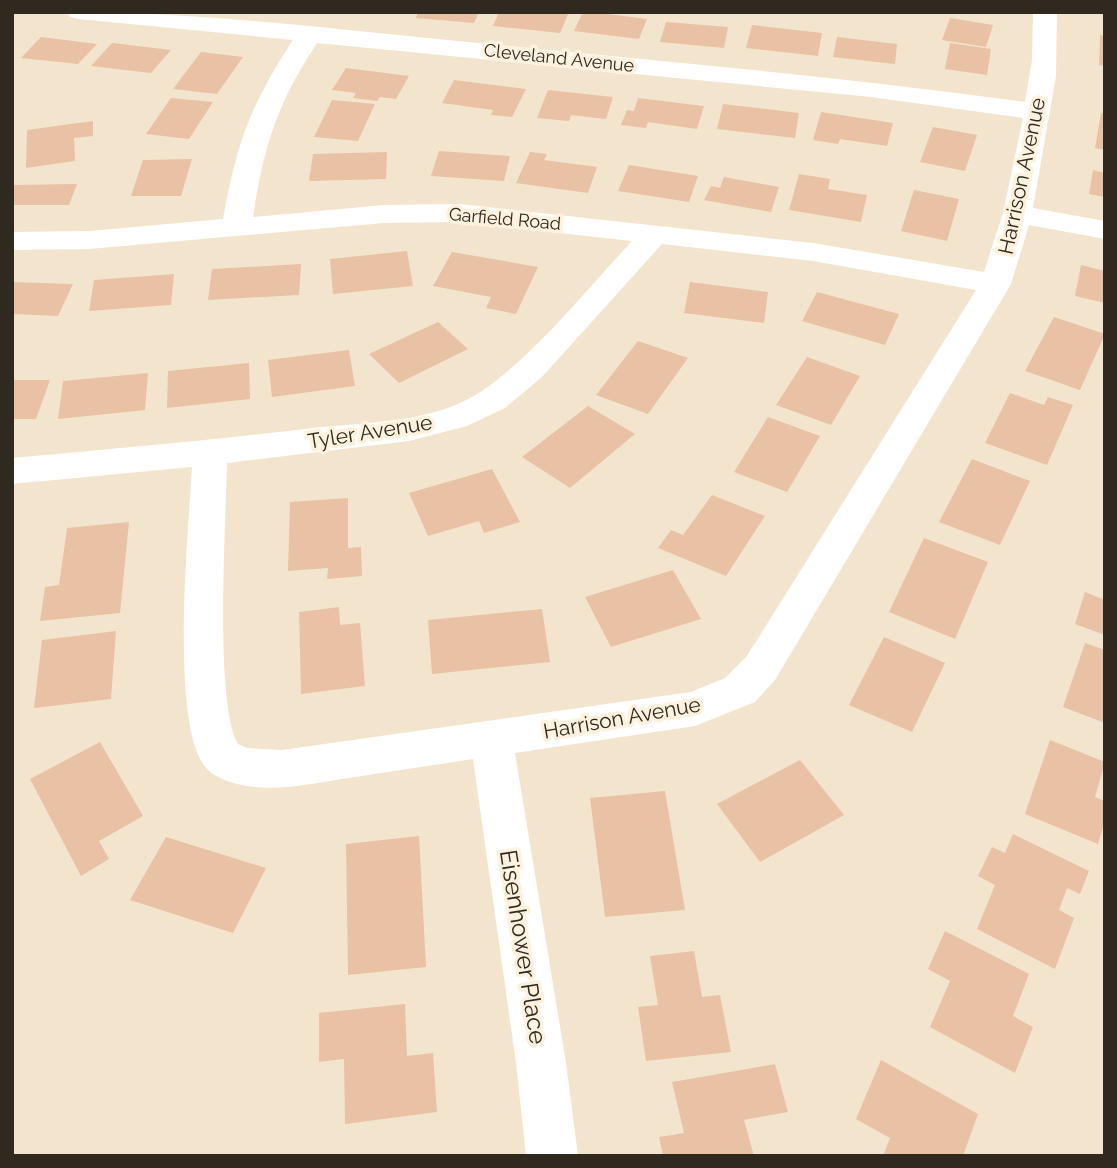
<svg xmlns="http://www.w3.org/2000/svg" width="1117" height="1168" viewBox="0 0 1117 1168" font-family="Raleway,sans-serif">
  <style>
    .building { fill: #e9c1a5 }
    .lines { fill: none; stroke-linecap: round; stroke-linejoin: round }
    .minor { fill: #fff; fill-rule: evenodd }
    .labels { text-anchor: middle; stroke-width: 7; stroke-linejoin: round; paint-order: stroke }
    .far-street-label { font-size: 18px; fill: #2f2920; stroke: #fef2df }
    .street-label { font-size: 21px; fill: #2f2920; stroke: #fef2df }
    .near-street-label { font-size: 24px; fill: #2f2920; stroke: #fef2df }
  </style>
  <rect width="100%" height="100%" fill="#f3e5cd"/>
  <g class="building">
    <polygon points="418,12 479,12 474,23 416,18"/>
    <polygon points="499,12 543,13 569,12 560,33 493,26"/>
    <polygon points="583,12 593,12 647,19 639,39 574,31"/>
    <polygon points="950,18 993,25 986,47 942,40"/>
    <polygon points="666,22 728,27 724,48 660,42"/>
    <polygon points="752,25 822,33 818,56 746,48"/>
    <polygon points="1100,35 1105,36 1105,66 1099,65"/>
    <polygon points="41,37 97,44 78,64 21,58"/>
    <polygon points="837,37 897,44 895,64 833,57"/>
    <polygon points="112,43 171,50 151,73 91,66"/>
    <polygon points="950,43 991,49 987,75 945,69"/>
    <polygon points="201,52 243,57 217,94 173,89"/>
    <polygon points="346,68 409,76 396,99 380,97 377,101 353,98 356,93 332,90"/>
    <polygon points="454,80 526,89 512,117 491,115 493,110 442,103"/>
    <polygon points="548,90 613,97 606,119 571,115 569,121 537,118"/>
    <polygon points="171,98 213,102 189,139 146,134"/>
    <polygon points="638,98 704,106 697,129 648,122 646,128 621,125 627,110 634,111"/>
    <polygon points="332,100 375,104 358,141 314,137"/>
    <polygon points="723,104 799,113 795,138 717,129"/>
    <polygon points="821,112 893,123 887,146 840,139 838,144 813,140"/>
    <polygon points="1101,113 1105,114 1105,150 1095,148"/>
    <polygon points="93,121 93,136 74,138 75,161 26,168 27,130"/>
    <polygon points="933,127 977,135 965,171 920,162"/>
    <polygon points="439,151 510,156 504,181 431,176"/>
    <polygon points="387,152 386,179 309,181 313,154"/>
    <polygon points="530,152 547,154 544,160 597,167 588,193 516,183"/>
    <polygon points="192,159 181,196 131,196 143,160"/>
    <polygon points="629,165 698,176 689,202 618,191"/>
    <polygon points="1093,170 1105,173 1105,197 1089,194"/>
    <polygon points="799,174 830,179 828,189 867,195 861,222 789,210"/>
    <polygon points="724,177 779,187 771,212 704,200 711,186 720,188"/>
    <polygon points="77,184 69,205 12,205 12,185"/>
    <polygon points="914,190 959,199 947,241 901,231"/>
    <polygon points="407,251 413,286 333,294 330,259"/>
    <polygon points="452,252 538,267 516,314 486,308 491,297 433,286"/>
    <polygon points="301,264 299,295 208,300 212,269"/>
    <polygon points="1081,265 1105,271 1105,303 1075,296"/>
    <polygon points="174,274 171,305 89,311 94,280"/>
    <polygon points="12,282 73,284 58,316 12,314"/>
    <polygon points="690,282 768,292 764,323 684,313"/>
    <polygon points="817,292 899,314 885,345 802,321"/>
    <polygon points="1054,317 1105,334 1080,390 1025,371"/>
    <polygon points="438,322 468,349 399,383 369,354"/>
    <polygon points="638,341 688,358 648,414 596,395"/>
    <polygon points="349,350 355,386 272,397 268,360"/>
    <polygon points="807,357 860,376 831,425 776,405"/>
    <polygon points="249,363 250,399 167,408 168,371"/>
    <polygon points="148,373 145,410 58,419 63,381"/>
    <polygon points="12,380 50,380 36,419 12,419"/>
    <polygon points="1010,393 1044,405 1048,397 1073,405 1047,465 985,443"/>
    <polygon points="588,406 635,434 570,488 522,457"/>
    <polygon points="768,417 820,436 787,492 734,472"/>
    <polygon points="972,459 1030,481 1000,545 939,522"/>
    <polygon points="492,469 520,522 484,533 479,521 428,536 409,493"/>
    <polygon points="712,495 765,516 726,576 658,548 671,530 683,535"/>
    <polygon points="348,498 348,548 361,547 362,576 327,579 328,568 288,571 290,502"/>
    <polygon points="129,522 120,613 40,621 45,587 59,585 67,528"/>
    <polygon points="924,538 988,562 955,639 889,612"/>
    <polygon points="673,570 701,619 611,647 585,597"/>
    <polygon points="1085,592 1105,600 1105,635 1075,624"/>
    <polygon points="339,607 340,625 360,623 365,686 301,694 299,612"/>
    <polygon points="542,609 550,662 432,674 428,620"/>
    <polygon points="116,631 111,699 34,708 42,640"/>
    <polygon points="884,637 945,663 912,732 849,705"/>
    <polygon points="1085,643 1105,650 1105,723 1063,707"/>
    <polygon points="1050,740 1105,762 1095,797 1105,801 1105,820 1098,844 1025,814"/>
    <polygon points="100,742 143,816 99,841 109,859 81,876 30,779"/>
    <polygon points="800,760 844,815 760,862 717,804"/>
    <polygon points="665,791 685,910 605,917 590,798"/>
    <polygon points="1013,834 1089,871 1080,894 1067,888 1059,910 1074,918 1055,969 977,929 995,885 978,876 992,847 1005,853"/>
    <polygon points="419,836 426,967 348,975 346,844"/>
    <polygon points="166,837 266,868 233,933 130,900"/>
    <polygon points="945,931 1029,974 1013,1016 1033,1027 1015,1073 930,1027 950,981 928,969"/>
    <polygon points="694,951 702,997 720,995 731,1052 646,1061 638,1007 658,1005 650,956"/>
    <polygon points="405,1004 407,1056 433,1053 437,1112 345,1124 344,1059 319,1062 319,1013"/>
    <polygon points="881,1060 978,1114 963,1156 883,1156 890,1138 856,1119"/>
    <polygon points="775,1064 788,1112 744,1120 754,1156 663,1156 659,1137 684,1133 672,1082"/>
  </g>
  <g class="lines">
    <path class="minor" d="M 67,12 C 205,12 341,30 478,43 C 661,61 844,77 1025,102 L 1032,60 L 1033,12 L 1057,12 L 1056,76 L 1033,208 L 1105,221 L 1105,239 L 1029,225 L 1011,284 L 775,680 L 755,702 L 695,726 L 515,753 L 566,1063 L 578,1156 L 526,1156 L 516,1063 L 473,759 C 429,766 385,772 342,779 C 310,784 279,791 247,786 C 235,784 217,779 208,770 C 168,732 189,525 192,467 L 12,484 L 12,458 C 113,449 213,440 313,428 C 368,422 435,423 482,391 C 536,354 587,289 632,241 L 459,222 L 384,223 L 89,249 L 12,250 L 12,232 L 89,231 L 223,219 C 237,142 250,106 293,40 L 79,19 L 70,17 ZM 317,43 L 871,97 L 1023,118 L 1003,213 L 984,272 L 813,243 L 459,204 L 384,205 L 253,217 C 264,145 277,104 317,43 ZM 662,244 L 813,261 L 976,290 L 747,656 L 725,678 L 691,692 L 282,750 L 247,748 L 238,744 C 214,704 226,519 227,463 L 409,441 L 467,426 L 505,408 L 542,377 Z"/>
  </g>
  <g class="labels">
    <g class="far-street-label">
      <text transform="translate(559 58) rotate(6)" y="6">Cleveland Avenue</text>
      <text transform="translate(505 219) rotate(5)" y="6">Garfield Road</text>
    </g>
    <g class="street-label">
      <text transform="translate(1022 176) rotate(-78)" y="7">Harrison Avenue</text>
      <text transform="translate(370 432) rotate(-9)" y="7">Tyler Avenue</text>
      <text transform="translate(622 718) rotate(-10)" y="7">Harrison Avenue</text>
    </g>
    <g class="near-street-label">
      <text transform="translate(523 947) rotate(81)" y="8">Eisenhower Place</text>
    </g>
  </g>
  <rect width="1117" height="1168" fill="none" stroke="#2f2920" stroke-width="28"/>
</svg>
